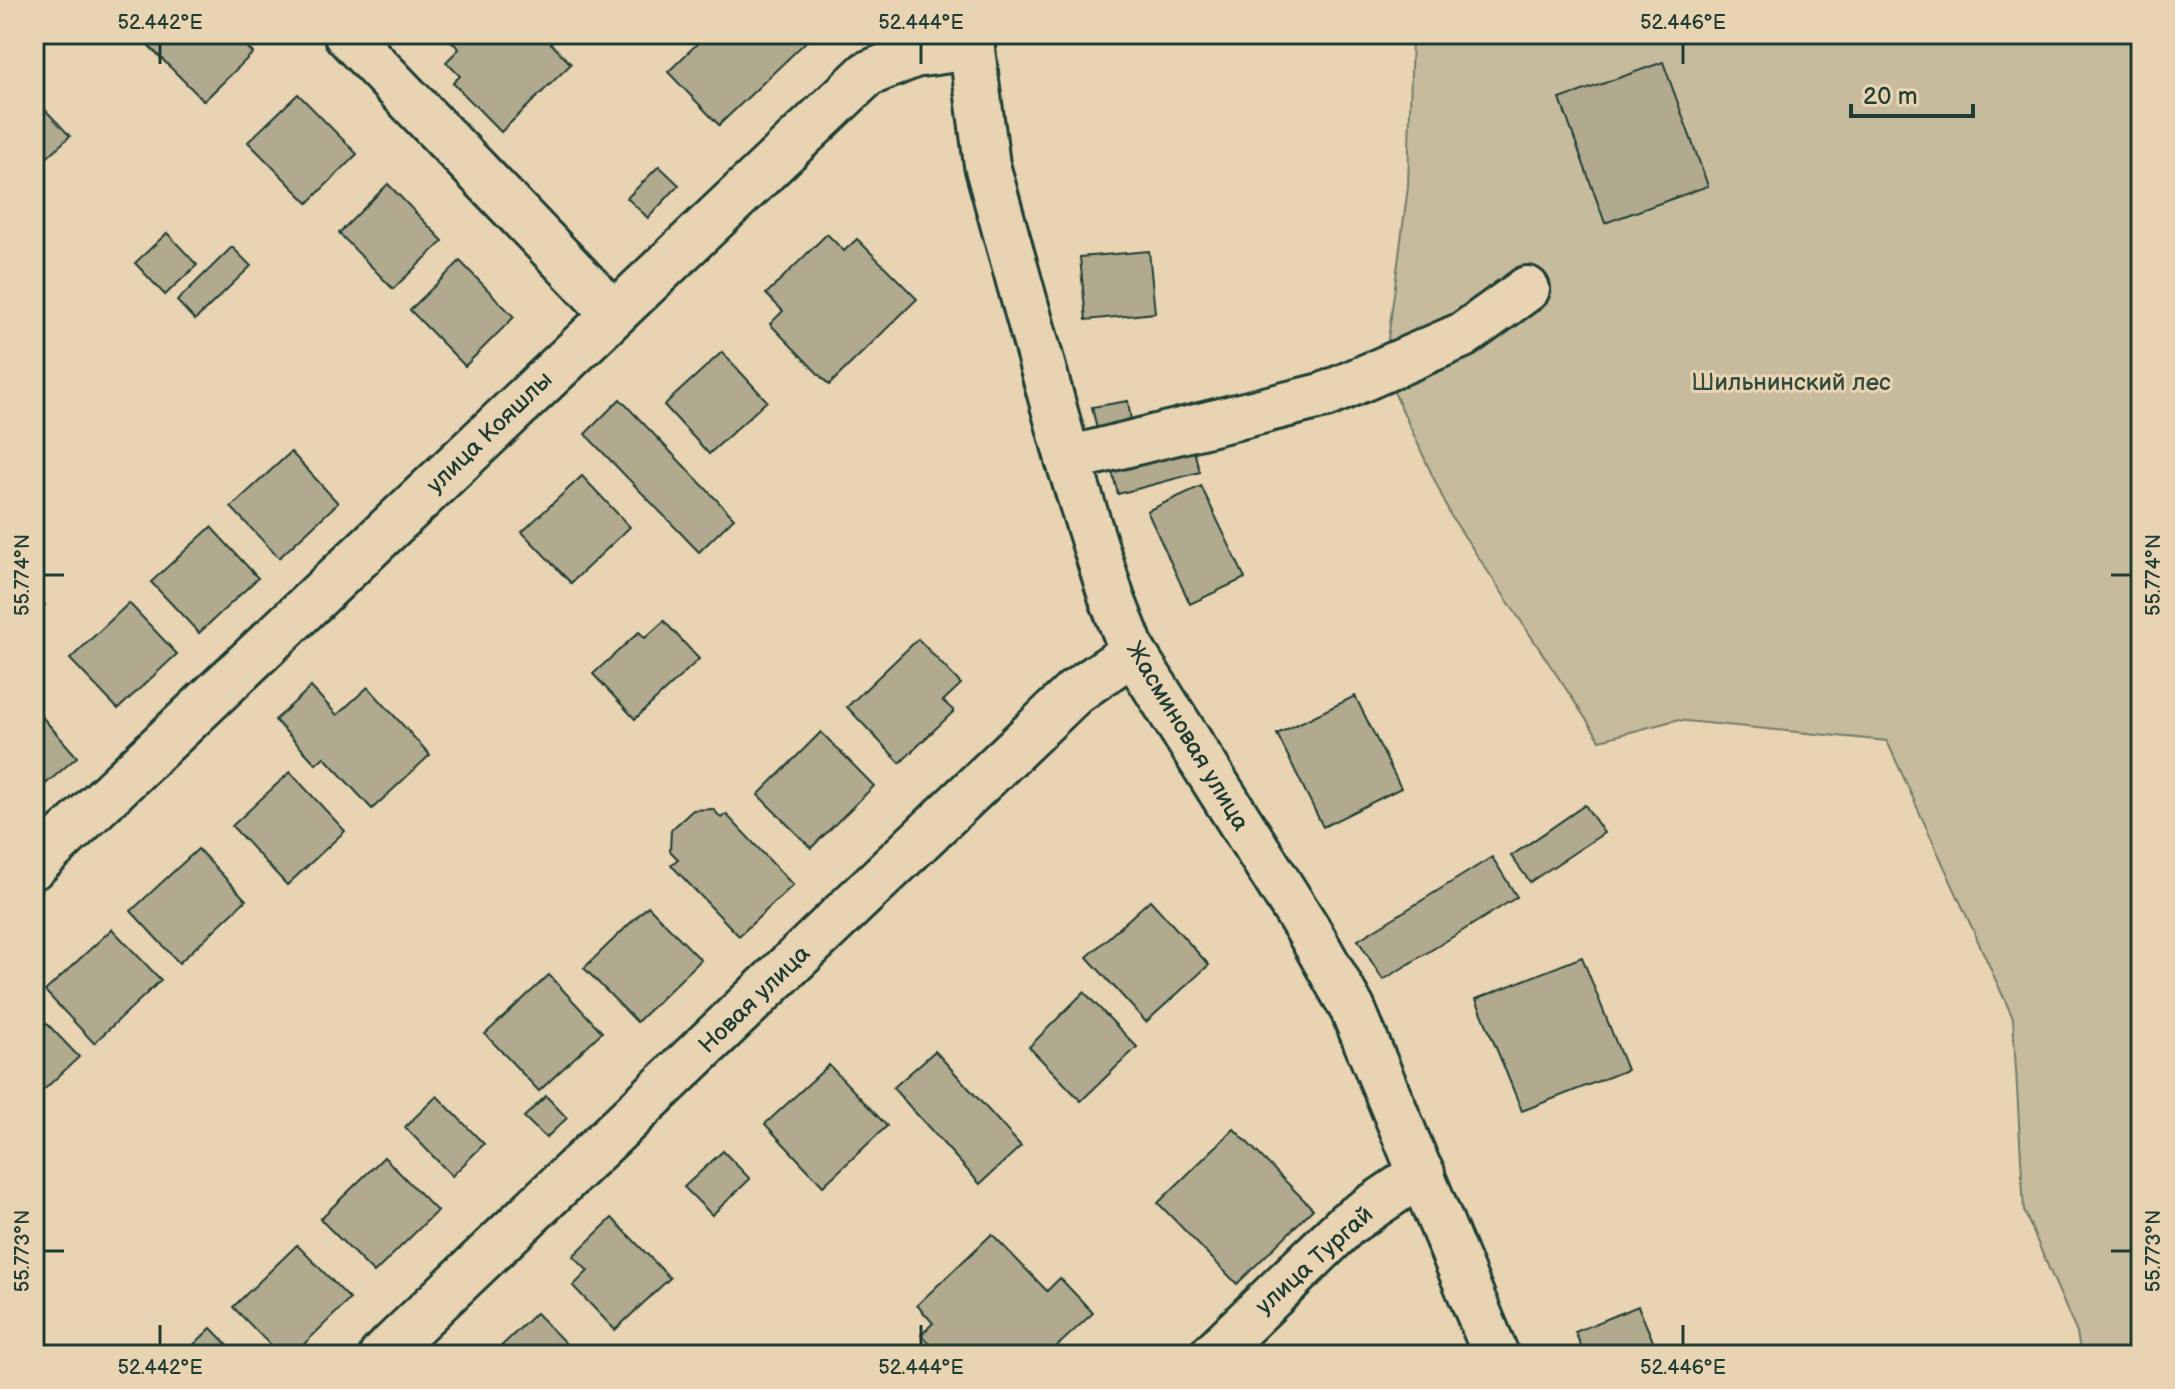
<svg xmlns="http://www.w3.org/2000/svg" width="2175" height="1389" viewBox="0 0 2175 1389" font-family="'Balsamiq Sans',sans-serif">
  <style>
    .green { fill: #c7bb9d; stroke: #737c68; stroke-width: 2 }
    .building { fill: #b1aa8f; stroke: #1f3d34; stroke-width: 2 }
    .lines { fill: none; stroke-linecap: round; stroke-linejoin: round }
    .minor-casing { stroke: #1f3d34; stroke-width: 50 }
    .minor { stroke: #e8d4b2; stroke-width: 44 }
    .ticks { fill: none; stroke: #1f3d34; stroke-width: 3 }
    .labels { text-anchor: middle; stroke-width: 6; stroke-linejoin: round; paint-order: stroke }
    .park-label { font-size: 24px; fill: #304a3e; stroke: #e8d4b2 }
    .street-label { font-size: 24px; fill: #1f3d34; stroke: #e8d4b2 }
    .neatline { fill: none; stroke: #1f3d34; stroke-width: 3 }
    .ticks-label { font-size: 20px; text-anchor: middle; fill: #1f3d34 }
  </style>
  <rect width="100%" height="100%" fill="#e8d4b2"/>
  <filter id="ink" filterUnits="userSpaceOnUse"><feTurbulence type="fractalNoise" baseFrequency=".0125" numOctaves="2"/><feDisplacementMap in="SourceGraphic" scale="16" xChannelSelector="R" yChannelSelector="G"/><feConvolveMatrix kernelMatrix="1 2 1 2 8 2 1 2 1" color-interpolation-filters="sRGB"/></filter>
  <g filter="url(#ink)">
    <polygon class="green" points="1412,34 2141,34 2141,1355 2081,1355 2077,1333 2024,1211 2013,1018 1887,741 1676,720 1600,740 1451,516 1384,370 1408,187"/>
    <g class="building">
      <polygon points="151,34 235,34 253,53 204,101 144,41"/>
      <polygon points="444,34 542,34 571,64 501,132 453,83 460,76 446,62 459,49"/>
      <polygon points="707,34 814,34 719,125 668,72"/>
      <polygon points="1663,62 1708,186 1605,223 1560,99"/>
      <polygon points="298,94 357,154 308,203 248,142"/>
      <polygon points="34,98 70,136 34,170"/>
      <polygon points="659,166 679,185 648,218 627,198"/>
      <polygon points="388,184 443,241 393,289 339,233"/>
      <polygon points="167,233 197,265 165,295 135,263"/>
      <polygon points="827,234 844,251 857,239 917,299 829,385 770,324 783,311 766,294"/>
      <polygon points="232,247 251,266 195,320 177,301"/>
      <polygon points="1149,251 1155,313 1086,320 1080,257"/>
      <polygon points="460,261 514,317 465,366 410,310"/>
      <polygon points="722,352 767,401 709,454 664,405"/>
      <polygon points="620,399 734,518 699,552 585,434"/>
      <polygon points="1128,401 1132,427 1098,434 1092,407"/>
      <polygon points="1192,445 1200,472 1118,494 1111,468"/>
      <polygon points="291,452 338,503 279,558 231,507"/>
      <polygon points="582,476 630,527 571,583 522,532"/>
      <polygon points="1201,486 1245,578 1190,604 1147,511"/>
      <polygon points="211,527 258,578 199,633 151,582"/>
      <polygon points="34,587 45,605 34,612"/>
      <polygon points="129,603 177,654 118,709 70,659"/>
      <polygon points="664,621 699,659 635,719 593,674 639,632 645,638"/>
      <polygon points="918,639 961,684 943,701 954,711 900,763 847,707"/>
      <polygon points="311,687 337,715 368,687 430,755 372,809 324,757 316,764 275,720"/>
      <polygon points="1355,696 1401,788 1323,827 1277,734"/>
      <polygon points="36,710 77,757 34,794 34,712"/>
      <polygon points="821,732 874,786 811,848 758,795"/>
      <polygon points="290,772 345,831 287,885 232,826"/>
      <polygon points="1585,805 1604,833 1530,882 1511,856"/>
      <polygon points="713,809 721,818 726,814 793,885 739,936 671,865 678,859 670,851 671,830 693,810"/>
      <polygon points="198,849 246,900 179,963 131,911"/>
      <polygon points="1492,857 1517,897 1383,980 1358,940"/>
      <polygon points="1150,900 1209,965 1146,1022 1087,957"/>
      <polygon points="648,906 701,960 637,1022 584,968"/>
      <polygon points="112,929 161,980 94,1043 45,991"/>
      <polygon points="1582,957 1627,1070 1522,1111 1476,999"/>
      <polygon points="549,975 602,1032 539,1091 485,1034"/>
      <polygon points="1084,992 1137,1047 1081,1101 1029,1047"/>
      <polygon points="34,1010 79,1057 34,1099"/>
      <polygon points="935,1051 1021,1146 980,1184 893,1088"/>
      <polygon points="829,1065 887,1126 823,1186 765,1124"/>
      <polygon points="437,1096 484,1144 452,1176 405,1127"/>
      <polygon points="546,1096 567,1118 546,1138 524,1117"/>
      <polygon points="1234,1129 1313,1209 1237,1284 1158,1203"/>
      <polygon points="723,1151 750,1179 712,1215 684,1187"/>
      <polygon points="384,1157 437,1211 374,1273 320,1219"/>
      <polygon points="612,1218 670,1278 615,1330 573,1286 588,1271 573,1256"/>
      <polygon points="992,1234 1047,1291 1060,1278 1093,1313 1055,1348 1061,1355 940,1355 921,1335 933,1323 917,1305"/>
      <polygon points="297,1245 350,1299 293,1355 280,1355 233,1307"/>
      <polygon points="1638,1306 1659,1355 1585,1355 1575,1332"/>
      <polygon points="536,1313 577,1355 492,1355"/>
      <polygon points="211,1328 237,1355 183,1355"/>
      <polygon points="34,1331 48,1346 39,1355 34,1355"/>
    </g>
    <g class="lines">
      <g class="minor-casing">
        <g id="minor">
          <polyline points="346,34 614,314"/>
          <polyline points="970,34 987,165 1068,459 1112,599 1133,652 1307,928 1353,1010 1496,1355"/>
          <polyline points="1068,459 1325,395 1463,335 1527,289"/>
          <polyline points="34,866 867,74 914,55 972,47"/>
          <polyline points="382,1355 1075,692 1133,652"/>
          <polyline points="1212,1355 1348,1223 1422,1173"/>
        </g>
      </g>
      <use href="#minor" class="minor"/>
    </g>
  </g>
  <path class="ticks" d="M 160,44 L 160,64M 921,44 L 921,64M 1683,44 L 1683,64M 44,575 L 64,575M 2111,575 L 2131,575M 44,1251 L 64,1251M 2111,1251 L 2131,1251M 160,1325 L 160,1345M 921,1325 L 921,1345M 1683,1325 L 1683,1345"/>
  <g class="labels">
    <g class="park-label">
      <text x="1791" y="390">Шильнинский лес</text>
    </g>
    <g class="street-label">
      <text transform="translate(489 432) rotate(-44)" y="8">улица Кояшлы</text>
      <text transform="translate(1188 736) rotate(59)" y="8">Жасминовая улица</text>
      <text transform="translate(754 999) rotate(-44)" y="8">Новая улица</text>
      <text transform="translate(1314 1260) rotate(-42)" y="8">улица Тургай</text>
    </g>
  </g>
  <rect width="2175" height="1389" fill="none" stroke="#e8d4b2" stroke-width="88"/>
  <path d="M1851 104v12h122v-12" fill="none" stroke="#1f3d34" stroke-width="4"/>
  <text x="1863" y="104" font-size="24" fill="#1f3d34" stroke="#e8d4b2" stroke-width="6" paint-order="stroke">20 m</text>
  <rect x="44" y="44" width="2087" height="1301" class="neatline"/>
  <g class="ticks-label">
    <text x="160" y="29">52.442°E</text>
    <text x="921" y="29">52.444°E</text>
    <text x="1683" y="29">52.446°E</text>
    <text transform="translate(22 575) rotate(-90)" y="7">55.774°N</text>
    <text transform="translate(2153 575) rotate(-90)" y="7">55.774°N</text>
    <text transform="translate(22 1251) rotate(-90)" y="7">55.773°N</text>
    <text transform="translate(2153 1251) rotate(-90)" y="7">55.773°N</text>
    <text x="160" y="1374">52.442°E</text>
    <text x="921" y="1374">52.444°E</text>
    <text x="1683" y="1374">52.446°E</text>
  </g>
</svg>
